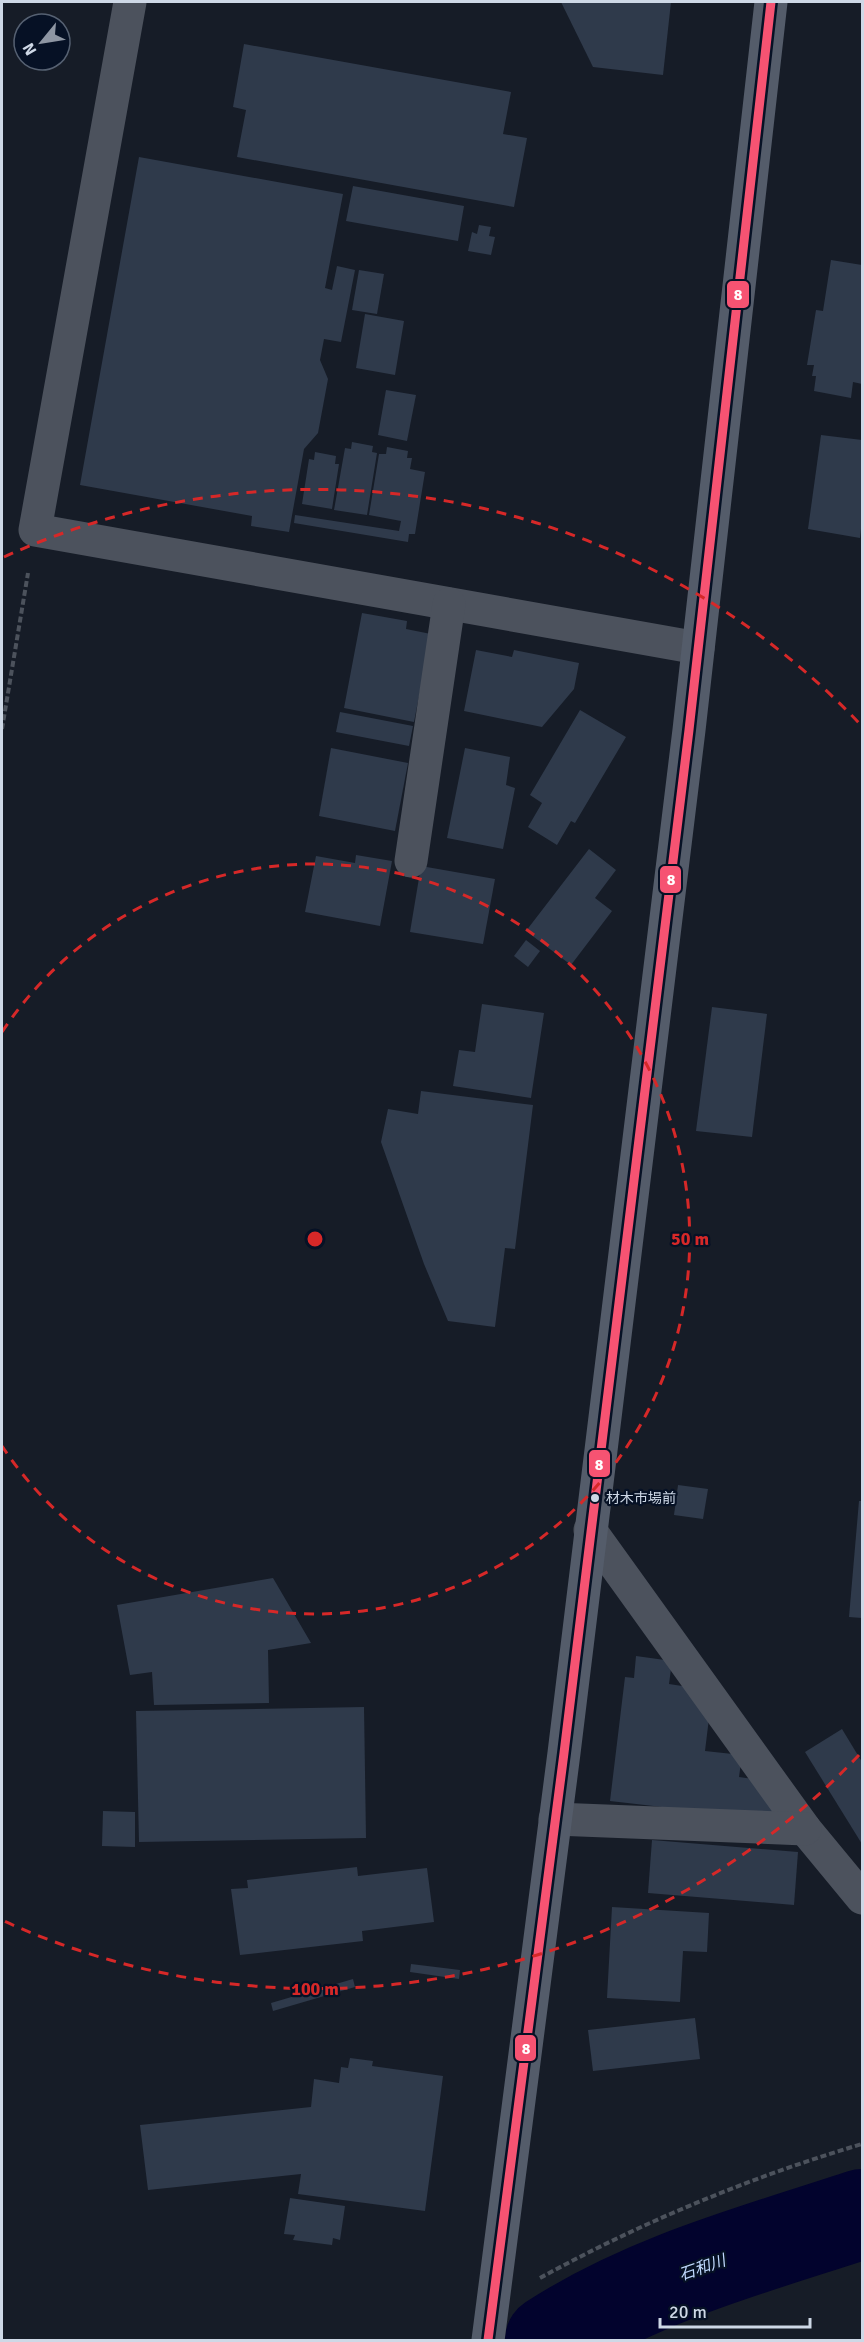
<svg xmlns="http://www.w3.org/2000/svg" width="864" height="2342" viewBox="0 0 864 2342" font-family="Signika,'Noto Sans JP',sans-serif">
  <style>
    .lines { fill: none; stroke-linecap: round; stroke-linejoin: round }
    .river { stroke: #02032d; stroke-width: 90 }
    .building { fill: #2f3a4b }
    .path { stroke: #4c525c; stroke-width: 4; stroke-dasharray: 6 3; stroke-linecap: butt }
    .minor { stroke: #4c525d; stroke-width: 33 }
    .trunk { stroke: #545c6a; stroke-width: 33 }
    .bus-1-casing { stroke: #061125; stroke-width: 14 }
    .bus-1 { stroke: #f65372; stroke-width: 9 }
    .ring { fill: none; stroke: #d62828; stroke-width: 3; stroke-dasharray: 10 8 }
    .bus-dot { fill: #ced8e6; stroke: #061125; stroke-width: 2 }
    .labels { text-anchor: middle; stroke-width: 4.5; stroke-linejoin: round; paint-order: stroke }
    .bus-label { font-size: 14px; fill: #ced8e6; stroke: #061125; text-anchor: start }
    .water-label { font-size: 16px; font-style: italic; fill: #c0d9fe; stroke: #061125 }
    .centre { fill: #d62828; stroke: #061125; stroke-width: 3 }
    .ring-label { font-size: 18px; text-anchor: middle; font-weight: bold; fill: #d62828; stroke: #061125; stroke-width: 4.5; stroke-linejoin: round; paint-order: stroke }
    .line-badge { stroke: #061125; stroke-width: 2 }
    .badge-label { font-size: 16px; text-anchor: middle; font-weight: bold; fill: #fff }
  </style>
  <rect width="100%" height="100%" fill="#161c27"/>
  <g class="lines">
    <path class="river" d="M 550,2340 C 645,2278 756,2249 862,2214"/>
  </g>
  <g class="building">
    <polygon points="561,2 671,2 663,75 593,67"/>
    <polygon points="244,44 511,92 503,134 527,138 514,207 237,157 246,110 233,107"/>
    <polygon points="139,157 343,194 325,288 332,290 337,266 355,270 341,342 324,339 320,360 328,379 318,433 304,449 289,532 251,526 252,516 80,485"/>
    <polygon points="353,186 464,206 458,241 346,221"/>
    <polygon points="479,225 491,227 489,236 495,237 491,255 468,251 472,232 477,234"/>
    <polygon points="831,260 862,265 862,384 853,382 851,398 814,391 816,376 812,376 814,365 807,365 816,310 823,311"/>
    <polygon points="359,270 384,274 377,314 352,310"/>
    <polygon points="365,314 404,321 395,375 356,368"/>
    <polygon points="386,390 416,395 407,441 378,435"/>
    <polygon points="821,435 862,440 862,520 860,538 808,529"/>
    <polygon points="352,442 373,446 372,452 377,453 367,515 334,510 345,448 351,449"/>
    <polygon points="387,447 408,451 407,458 412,458 410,469 425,472 415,534 409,534 408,542 294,523 295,515 399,531 401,521 369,515 379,454 386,454"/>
    <polygon points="315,452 336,456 335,464 339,464 332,509 302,504 309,459 314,460"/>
    <polygon points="362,613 407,621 406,629 431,634 414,722 344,708"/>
    <polygon points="476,650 512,657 514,650 579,663 574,689 542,727 464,711"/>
    <polygon points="580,710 626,737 575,823 571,821 557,845 528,827 542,803 530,795"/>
    <polygon points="340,712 413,726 409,746 336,732"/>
    <polygon points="331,748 408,763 395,831 319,816"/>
    <polygon points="465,748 510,757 506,785 515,788 503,849 447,838"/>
    <polygon points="589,849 616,870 595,898 612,911 571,965 526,931"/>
    <polygon points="356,855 392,861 380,926 305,912 316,856 355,863"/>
    <polygon points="421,866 495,879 483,944 410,932"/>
    <polygon points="526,940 540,951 528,967 514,956"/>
    <polygon points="482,1004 544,1013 531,1098 453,1086 459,1050 475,1052"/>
    <polygon points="712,1007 767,1014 752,1137 696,1131"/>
    <polygon points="421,1091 533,1105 515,1249 505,1248 495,1327 448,1321 424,1264 381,1142 388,1109 418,1114"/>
    <polygon points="678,1485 708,1489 703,1519 674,1515"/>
    <polygon points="859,1501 862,1501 862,1618 849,1617"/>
    <polygon points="273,1578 311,1643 268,1650 269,1703 154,1705 152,1672 130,1675 117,1605"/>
    <polygon points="636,1656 672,1661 669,1684 695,1688 710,1710 705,1751 742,1755 739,1777 753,1779 776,1807 774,1820 610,1801 625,1677 634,1678"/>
    <polygon points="364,1707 366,1838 139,1842 136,1711"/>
    <polygon points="842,1729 862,1762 862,1844 805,1752"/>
    <polygon points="103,1811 135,1812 135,1847 102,1846"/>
    <polygon points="652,1840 798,1852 794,1905 648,1893"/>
    <polygon points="357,1867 358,1876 427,1868 434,1922 362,1931 363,1941 240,1955 231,1889 248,1888 247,1880"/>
    <polygon points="612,1907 709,1913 707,1952 683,1951 680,2002 607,1998"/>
    <polygon points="411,1964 460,1970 459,1979 410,1972"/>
    <polygon points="353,1979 355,1987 273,2011 271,2003"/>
    <polygon points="695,2018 700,2059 593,2071 588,2030"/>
    <polygon points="350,2058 373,2061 372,2066 443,2076 425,2211 298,2194 301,2174 148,2190 140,2125 311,2107 314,2079 339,2083 341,2067 348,2068"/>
    <polygon points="290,2198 345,2206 340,2240 333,2238 332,2245 293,2240 295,2235 284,2234"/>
  </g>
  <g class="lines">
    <g class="path">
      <polyline points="2,729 28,573"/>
      <path d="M 540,2278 C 642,2222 751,2177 862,2144"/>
    </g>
    <g class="minor">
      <polyline points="130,2 35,530 698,648"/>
      <polyline points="411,861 449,604"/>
      <polyline points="590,1530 805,1829 862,1898"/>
      <polyline points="555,1819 805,1829"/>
    </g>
    <polyline class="trunk" points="488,2340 564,1753 689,730 771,2"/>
    <g class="bus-1-casing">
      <polyline id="bus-1" points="488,2340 564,1753 689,730 771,2"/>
    </g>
    <use href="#bus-1" class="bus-1"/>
  </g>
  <g class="ring">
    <path d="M2 1032A375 375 0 1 1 2 1446"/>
    <path d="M859 1755A750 750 0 0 1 4 1921M4 557A750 750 0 0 1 859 723"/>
  </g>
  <circle class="bus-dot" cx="595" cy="1498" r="5"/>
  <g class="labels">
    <g class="bus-label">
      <text x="606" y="1503">材木市場前</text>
    </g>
    <g class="water-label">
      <text transform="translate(702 2267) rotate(-19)" y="6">石和川</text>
    </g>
  </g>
  <circle cx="315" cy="1239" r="9" class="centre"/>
  <g class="ring-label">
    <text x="690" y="1245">50 m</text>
    <text x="315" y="1995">100 m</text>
  </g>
  <g class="line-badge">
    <rect x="726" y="280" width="24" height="29" rx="6" fill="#f65372"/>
    <rect x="659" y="865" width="23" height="29" rx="6" fill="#f65372"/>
    <rect x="588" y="1449" width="23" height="29" rx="6" fill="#f65372"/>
    <rect x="514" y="2034" width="23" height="28" rx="6" fill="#f65372"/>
  </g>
  <g class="badge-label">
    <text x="738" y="300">8</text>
    <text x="671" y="885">8</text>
    <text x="599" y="1470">8</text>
    <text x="526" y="2054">8</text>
  </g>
  <rect width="864" height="2342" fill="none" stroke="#ced8e6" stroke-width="6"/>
  <g transform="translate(42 42) rotate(240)"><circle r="28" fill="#061125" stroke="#566172" stroke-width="1.5"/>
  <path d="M0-4.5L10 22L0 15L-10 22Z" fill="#8e96a3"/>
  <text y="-9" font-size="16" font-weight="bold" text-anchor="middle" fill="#ced8e6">N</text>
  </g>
  <path d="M660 2318v9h150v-9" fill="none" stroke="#ced8e6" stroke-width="3"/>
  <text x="669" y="2318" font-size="18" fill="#ced8e6" stroke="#061125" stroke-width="4.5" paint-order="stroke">20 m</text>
</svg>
